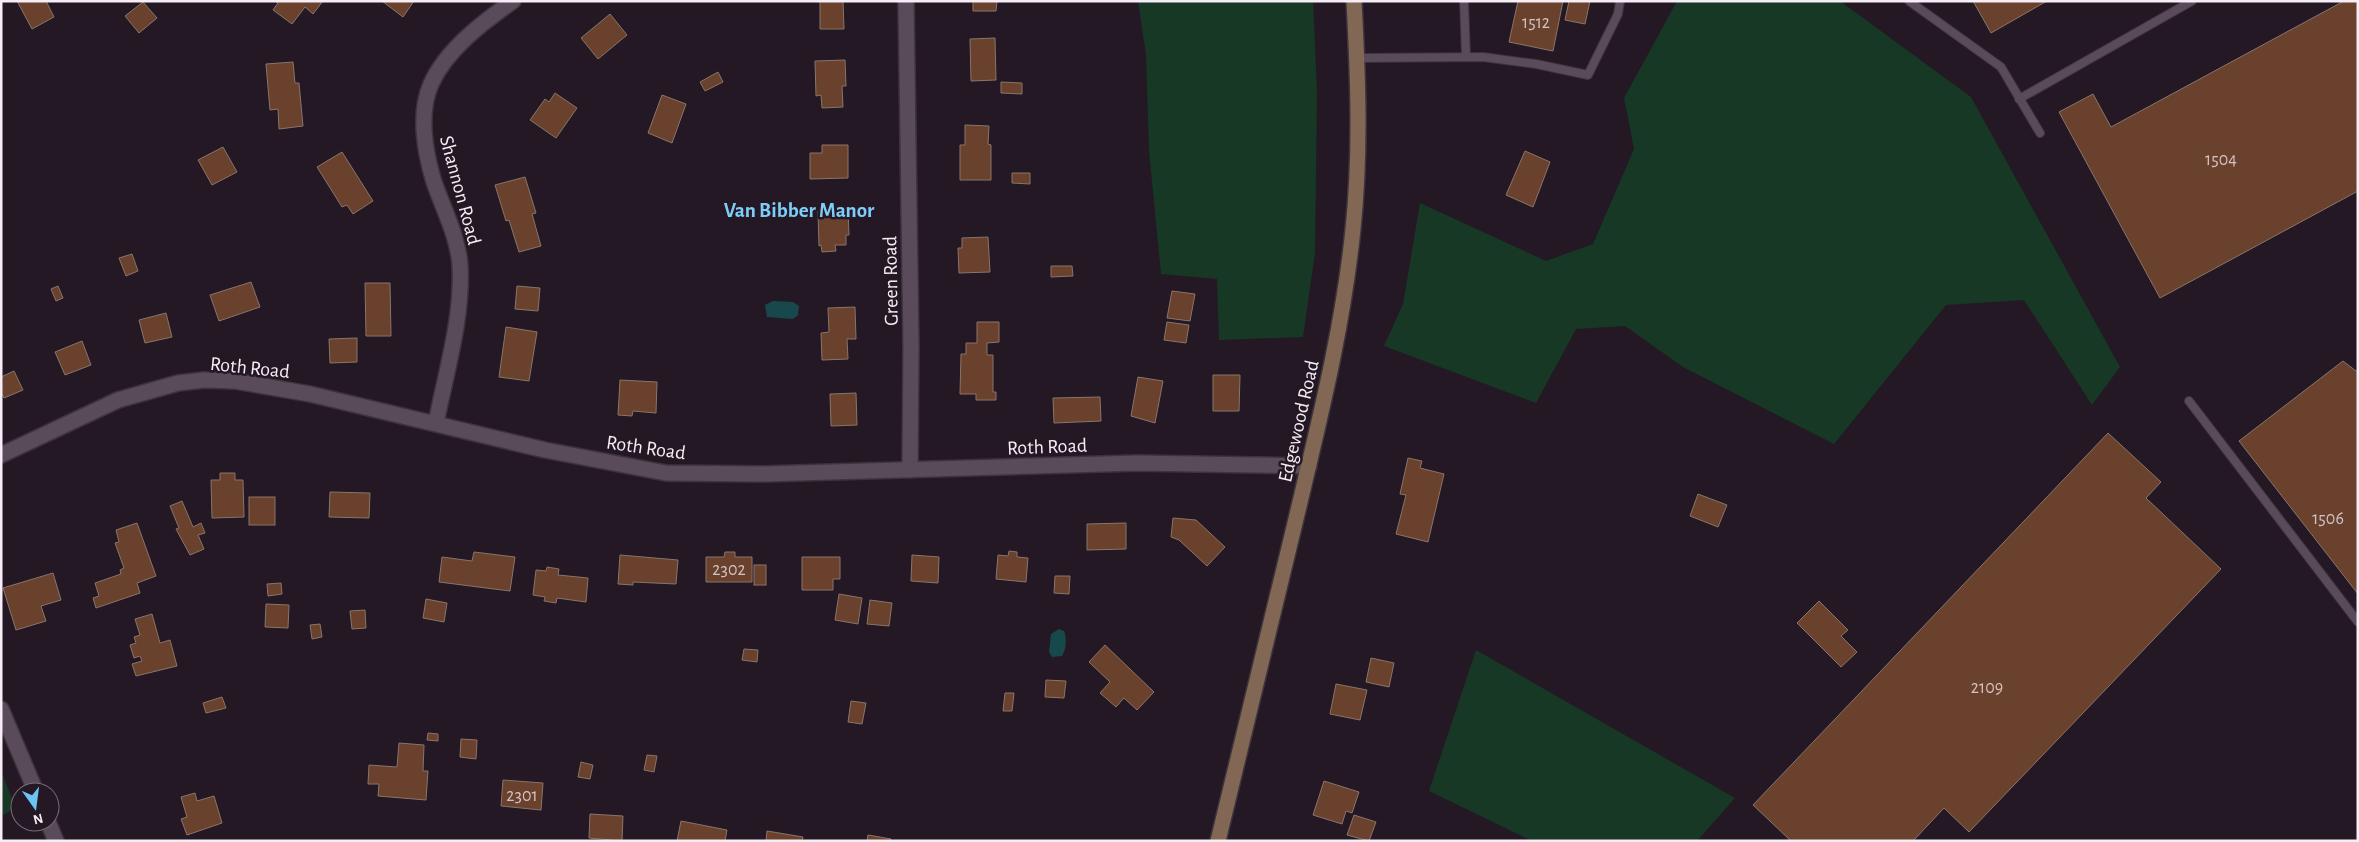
<svg xmlns="http://www.w3.org/2000/svg" width="2359" height="842" viewBox="0 0 2359 842" font-family="'Alegreya Sans',sans-serif">
  <style>
    .green { fill: #163824 }
    .water { fill: #17484c }
    .building { fill: #69412c; stroke: #89756b }
    .lines { fill: none; stroke-linecap: round; stroke-linejoin: round }
    .lane-casing { stroke: #3c333c; stroke-width: 10 }
    .street-casing { stroke: #3c333c; stroke-width: 18 }
    .secondary-casing { stroke: #3c333c; stroke-width: 18 }
    .lane { stroke: #594b5a; stroke-width: 8 }
    .street { stroke: #594b5a; stroke-width: 15 }
    .secondary { stroke: #826755; stroke-width: 15 }
    .labels { text-anchor: middle; stroke-width: 5; stroke-linejoin: round; paint-order: stroke }
    .number-label { font-size: 18px; fill: #d3c2c4 }
    .street-label { font-size: 20px; fill: #f6edf6; stroke: #241825 }
    .neighbourhood-label { font-size: 21px; font-weight: bold; fill: #7dcdf8; stroke: #241825 }
  </style>
  <rect width="100%" height="100%" fill="#241825"/>
  <g class="green">
    <polygon points="1138,1 1313,1 1317,92 1315,253 1303,337 1219,340 1217,279 1161,274 1149,151 1146,55"/>
    <polygon points="1677,1 1840,1 1971,97 2120,367 2092,405 2024,300 1946,305 1834,444 1683,367 1625,326 1576,329 1536,403 1384,346 1403,304 1420,203 1546,261 1593,244 1634,149 1624,98"/>
    <polygon points="1476,650 1735,798 1697,841 1532,841 1429,791"/>
    <polygon points="1,771 16,808 1,816"/>
  </g>
  <g class="water">
    <polygon points="773,301 793,302 799,306 798,315 793,319 767,317 765,305"/>
    <path d="M 1059,629 L 1064,631 C 1067,638 1066,650 1062,656 L 1052,657 L 1049,652 L 1051,634 Z"/>
  </g>
  <g class="building">
    <polygon points="17,1 46,1 54,17 32,29"/>
    <polygon points="275,1 323,1 313,14 305,7 292,24 273,10 278,3"/>
    <polygon points="382,1 414,1 403,17"/>
    <polygon points="820,1 843,1 844,29 820,29"/>
    <polygon points="973,1 997,1 996,11 973,11"/>
    <polygon points="1518,1 1563,1 1553,51 1509,42"/>
    <polygon points="1569,1 1590,1 1585,24 1565,20"/>
    <polygon points="1973,1 2047,1 1991,33"/>
    <polygon points="2344,1 2358,1 2358,191 2160,298 2059,112 2093,94 2111,127"/>
    <polygon points="143,2 157,18 139,33 125,16"/>
    <polygon points="610,14 627,35 598,59 581,38"/>
    <polygon points="995,38 996,80 971,81 970,39"/>
    <polygon points="845,60 846,86 842,86 843,107 822,108 821,95 816,96 815,61"/>
    <polygon points="293,62 295,83 299,83 303,126 279,129 278,109 270,110 266,64"/>
    <polygon points="718,72 723,82 705,91 700,82"/>
    <polygon points="1001,82 1022,83 1022,94 1001,93"/>
    <polygon points="555,93 577,108 556,138 530,120 545,99 549,102"/>
    <polygon points="662,95 686,104 672,143 648,133"/>
    <polygon points="965,125 989,126 988,144 991,145 991,180 960,180 960,145 965,145"/>
    <polygon points="822,145 848,145 848,178 810,179 810,153 822,153"/>
    <polygon points="223,147 237,172 212,185 198,160"/>
    <polygon points="1525,151 1550,162 1533,207 1506,195"/>
    <polygon points="342,152 373,201 353,214 347,205 342,207 317,167"/>
    <polygon points="1012,173 1030,173 1030,184 1012,183"/>
    <polygon points="525,177 536,213 532,214 541,246 519,252 509,220 506,221 495,185"/>
    <polygon points="842,208 848,208 849,235 846,235 846,245 835,245 836,251 822,252 821,245 819,246 818,211 842,210"/>
    <polygon points="988,237 990,272 959,273 958,248 962,248 962,238"/>
    <polygon points="132,254 138,271 126,276 119,258"/>
    <polygon points="1051,266 1072,266 1073,276 1051,277"/>
    <polygon points="251,282 260,307 219,321 210,295"/>
    <polygon points="365,283 390,283 391,336 366,336"/>
    <polygon points="58,286 63,298 56,301 51,289"/>
    <polygon points="517,286 540,288 538,311 515,309"/>
    <polygon points="1172,291 1195,294 1190,321 1167,318"/>
    <polygon points="855,307 856,339 847,339 848,359 822,360 821,333 829,332 828,308"/>
    <polygon points="166,313 172,337 145,343 139,320"/>
    <polygon points="977,322 999,322 999,342 987,343 987,355 993,355 993,392 996,392 996,400 976,400 976,394 960,394 961,354 966,354 966,343 977,343"/>
    <polygon points="1167,322 1189,325 1186,343 1164,340"/>
    <polygon points="506,327 537,332 529,381 499,377"/>
    <polygon points="357,338 357,362 330,363 329,339"/>
    <polygon points="82,341 91,365 65,375 55,352"/>
    <polygon points="2343,361 2356,371 2358,370 2358,594 2239,441"/>
    <polygon points="14,371 23,390 4,398 1,392 1,377"/>
    <polygon points="1213,375 1240,375 1239,411 1213,411"/>
    <polygon points="1138,377 1163,381 1155,423 1131,416"/>
    <polygon points="620,380 657,382 656,413 633,411 632,416 618,415"/>
    <polygon points="856,393 857,425 831,426 830,394"/>
    <polygon points="1100,397 1101,421 1054,423 1053,398"/>
    <polygon points="2108,433 2161,482 2146,498 2221,569 1969,832 1944,808 1913,841 1791,841 1753,805"/>
    <polygon points="1408,458 1422,461 1420,468 1444,474 1428,542 1396,534 1406,495 1400,494"/>
    <polygon points="220,473 235,473 235,480 243,480 244,517 212,518 211,480 220,480"/>
    <polygon points="330,492 370,493 369,518 329,517"/>
    <polygon points="1698,494 1727,505 1718,527 1690,516"/>
    <rect x="249" y="497" width="26" height="28"/>
    <polygon points="182,501 193,527 201,523 205,533 198,535 204,549 190,555 176,529 179,528 170,506"/>
    <polygon points="1173,518 1196,520 1225,547 1207,566 1179,540 1171,537"/>
    <polygon points="137,523 156,576 137,583 140,593 96,608 93,598 99,596 95,583 121,574 120,570 124,568 115,543 119,542 116,530"/>
    <polygon points="1126,523 1126,549 1087,550 1087,524"/>
    <polygon points="1009,551 1017,552 1017,557 1028,558 1026,582 996,579 998,555 1008,556"/>
    <polygon points="474,552 515,557 510,591 439,582 442,557 472,561"/>
    <polygon points="725,552 735,552 735,557 752,557 752,582 706,582 706,557 724,557"/>
    <polygon points="620,555 678,560 676,584 633,582 633,585 618,584"/>
    <polygon points="912,555 939,557 938,583 911,581"/>
    <polygon points="802,557 840,557 840,579 833,579 833,590 802,590"/>
    <rect x="754" y="565" width="12" height="20"/>
    <polygon points="547,567 559,569 558,575 588,578 586,602 557,598 556,603 544,601 545,597 533,595 536,570 546,571"/>
    <polygon points="53,573 61,600 41,606 46,621 16,630 3,588"/>
    <polygon points="1055,576 1070,576 1069,594 1054,593"/>
    <polygon points="281,583 282,594 268,596 267,584"/>
    <polygon points="839,594 862,598 858,624 835,620"/>
    <polygon points="426,599 447,603 444,622 423,618"/>
    <polygon points="870,600 892,603 889,626 867,624"/>
    <polygon points="1819,601 1848,630 1841,636 1857,652 1841,667 1797,623"/>
    <polygon points="266,604 289,605 288,628 265,627"/>
    <polygon points="365,610 366,628 352,629 350,611"/>
    <polygon points="152,614 160,643 170,640 177,666 136,676 132,664 142,661 140,656 134,658 130,645 136,643 134,637 140,635 135,619"/>
    <polygon points="320,624 322,637 312,639 310,625"/>
    <polygon points="1105,645 1154,692 1137,710 1124,698 1116,707 1100,693 1110,682 1089,662"/>
    <polygon points="744,649 758,650 757,662 742,660"/>
    <polygon points="1371,658 1394,663 1389,687 1366,682"/>
    <polygon points="1046,680 1066,681 1064,698 1045,697"/>
    <polygon points="1336,684 1367,690 1360,720 1330,714"/>
    <polygon points="1005,693 1014,693 1012,711 1003,711"/>
    <polygon points="222,697 226,708 206,713 203,703"/>
    <polygon points="851,701 866,703 862,724 848,722"/>
    <polygon points="428,733 438,734 438,741 427,740"/>
    <polygon points="461,739 477,740 476,759 460,757"/>
    <polygon points="399,743 424,745 423,771 428,771 426,800 378,796 379,784 368,784 369,765 397,767"/>
    <polygon points="647,755 657,756 654,772 644,770"/>
    <polygon points="581,762 593,765 590,779 578,777"/>
    <polygon points="503,780 543,783 541,810 501,806"/>
    <polygon points="1324,781 1359,792 1352,813 1346,811 1342,824 1313,815"/>
    <polygon points="195,793 197,801 214,796 222,823 187,835 181,819 187,817 181,797"/>
    <polygon points="590,814 623,816 622,841 589,838"/>
    <polygon points="1354,815 1376,822 1369,841 1347,835"/>
    <polygon points="681,821 727,830 725,841 677,841"/>
    <polygon points="767,831 803,837 802,841 766,841"/>
    <polygon points="868,835 891,839 891,841 867,841"/>
  </g>
  <g class="lines">
    <g class="lane-casing">
      <g id="lane">
        <polyline points="1464,1 1466,56"/>
        <polyline points="1909,1 2001,67 2040,133"/>
        <polyline points="1357,58 1483,57 1536,64 1588,75 1618,14 1620,1"/>
        <polyline points="2019,99 2192,1"/>
        <polyline points="2189,401 2358,622"/>
      </g>
    </g>
    <g class="street-casing">
      <g id="street">
        <polyline points="906,1 911,346 910,470"/>
        <path d="M 436,423 C 446,372 463,317 460,265 C 458,237 443,208 434,182 C 425,153 418,113 431,84 C 446,50 483,22 513,1"/>
        <polyline points="1,455 118,400 178,383 204,380 235,381 310,394 545,450 666,473 763,474 1137,463 1309,466"/>
        <polyline points="1,709 36,792"/>
        <polyline points="48,822 56,841"/>
      </g>
    </g>
    <g class="secondary-casing">
      <path id="secondary" d="M 1218,841 C 1243,735 1269,629 1295,523 C 1318,426 1343,329 1353,229 C 1361,153 1358,77 1354,1"/>
    </g>
    <use href="#lane" class="lane"/>
    <use href="#street" class="street"/>
    <use href="#secondary" class="secondary"/>
  </g>
  <g class="labels">
    <g class="number-label">
      <text x="1536" y="28">1512</text>
      <text x="2221" y="165">1504</text>
      <text x="2328" y="524">1506</text>
      <text x="729" y="575">2302</text>
      <text x="1987" y="693">2109</text>
      <text x="522" y="801">2301</text>
    </g>
    <g class="street-label">
      <text transform="translate(461 190) rotate(75)" y="7">Shannon Road</text>
      <text transform="translate(890 281) rotate(-91)" y="7">Green Road</text>
      <text transform="translate(250 367) rotate(6)" y="7">Roth Road</text>
      <text transform="translate(1298 421) rotate(-77)" y="7">Edgewood Road</text>
      <text transform="translate(1047 446) rotate(-2)" y="7">Roth Road</text>
      <text transform="translate(646 447) rotate(8)" y="7">Roth Road</text>
    </g>
    <g class="neighbourhood-label">
      <text x="799" y="217">Van Bibber Manor</text>
    </g>
  </g>
  <rect width="2359" height="842" fill="none" stroke="#f6edf6" stroke-width="5"/>
  <g transform="translate(35 807) rotate(166)"><circle r="24" fill="#241825" stroke="#786d79"/>
  <path d="M0-4L9 19L0 12L-9 19Z" fill="#6bc3f2"/>
  <text y="-8" font-size="14" font-weight="bold" text-anchor="middle" fill="#f6edf6">N</text>
  </g>
</svg>
